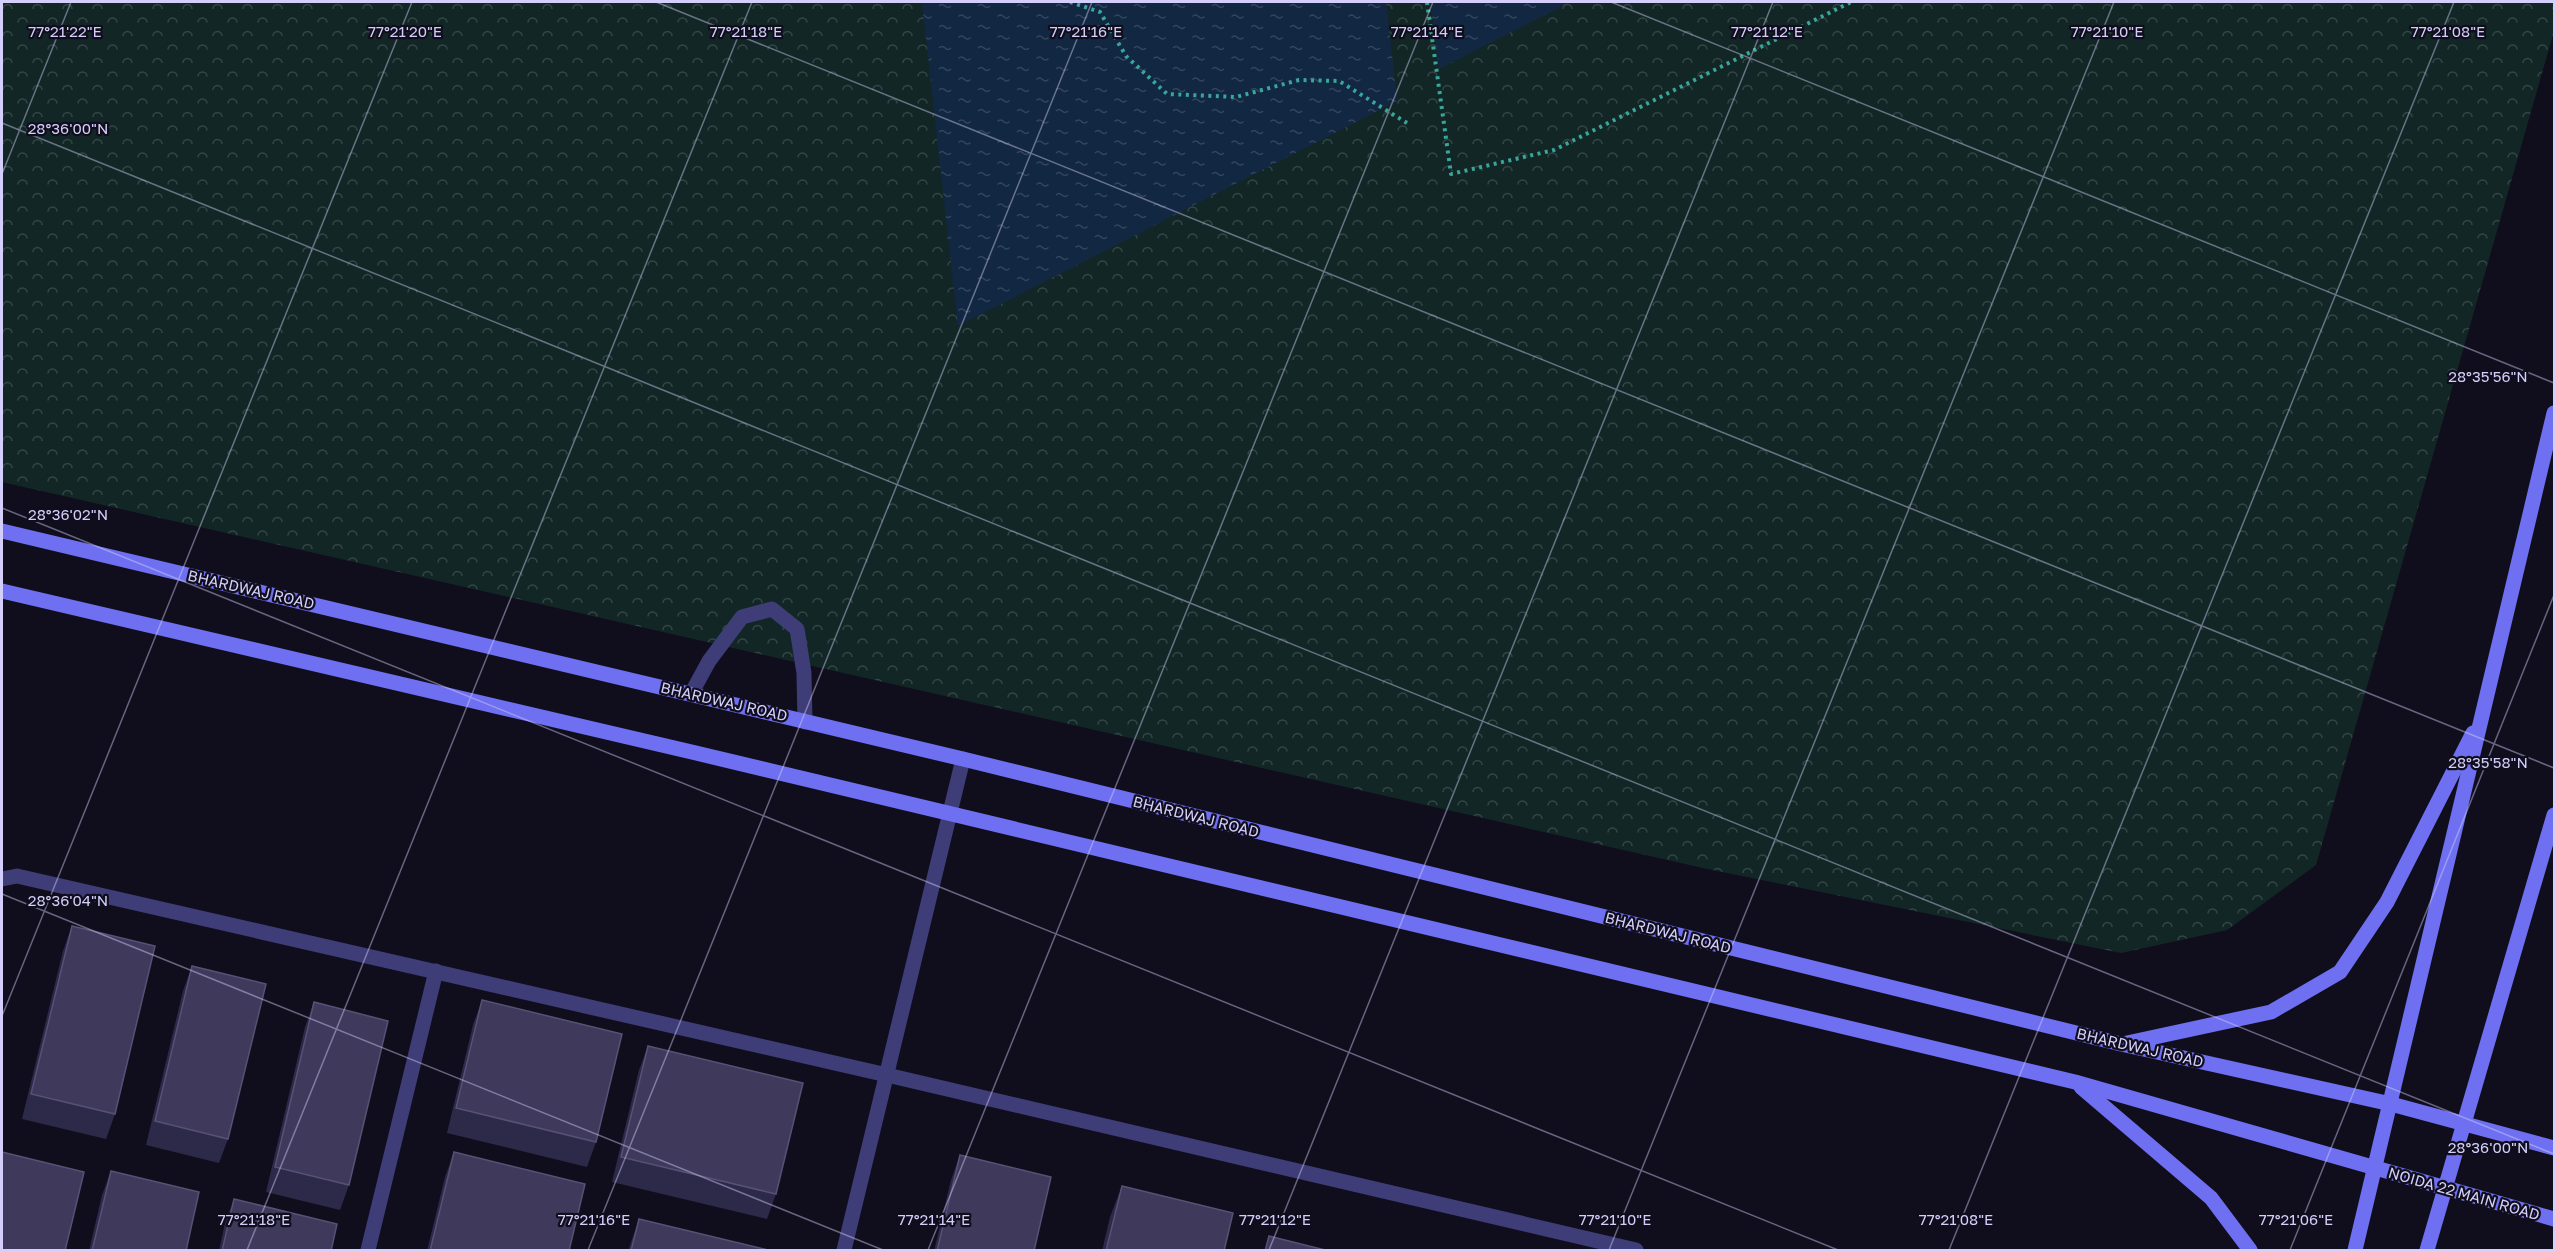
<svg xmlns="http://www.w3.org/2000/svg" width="2556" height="1252" viewBox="0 0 2556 1252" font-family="'Golos Text',sans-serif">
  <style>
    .park { fill: url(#park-crowns) }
    .water { fill: url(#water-ripples) }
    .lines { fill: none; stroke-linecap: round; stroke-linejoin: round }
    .path { stroke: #39a59b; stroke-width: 4; stroke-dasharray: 3 4.5; stroke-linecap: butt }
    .lane { stroke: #3e3d78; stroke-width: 15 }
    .street { stroke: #3e3d78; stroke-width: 15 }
    .secondary { stroke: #6f70f1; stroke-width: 15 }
    .wall { fill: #2d2949 }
    .building { fill: #3f3a5c; stroke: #565275; stroke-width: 1.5 }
    .ticks { fill: none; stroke: #d3cffa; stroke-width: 1.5; stroke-opacity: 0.45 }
    .labels { text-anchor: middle; stroke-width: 4.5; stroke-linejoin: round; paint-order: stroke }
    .street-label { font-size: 15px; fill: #d3cffa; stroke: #100e1d }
    .ticks-label { font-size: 15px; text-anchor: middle; fill: #d3cffa; stroke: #100e1d; stroke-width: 4.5; stroke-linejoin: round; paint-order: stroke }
  </style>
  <defs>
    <pattern id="park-crowns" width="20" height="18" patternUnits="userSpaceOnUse" patternTransform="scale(1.5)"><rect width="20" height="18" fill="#122725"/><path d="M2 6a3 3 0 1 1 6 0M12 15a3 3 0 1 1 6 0" fill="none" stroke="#344546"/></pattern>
    <pattern id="water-ripples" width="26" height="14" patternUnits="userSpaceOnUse" patternTransform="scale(1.5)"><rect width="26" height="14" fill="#122742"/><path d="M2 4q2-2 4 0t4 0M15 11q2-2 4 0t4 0" fill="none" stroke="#34455e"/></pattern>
  </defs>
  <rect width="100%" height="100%" fill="#100e1d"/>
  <polygon class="park" points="2,2 2554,2 2554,31 2316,865 2227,930 2121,953 1703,868 2,482"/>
  <g class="water">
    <polygon points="922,2 1386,2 1397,101 958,326"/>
    <polygon points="1431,2 1570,2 1439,69"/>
  </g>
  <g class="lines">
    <g class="path">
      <polyline points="1070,2 1100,12 1126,56 1167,94 1236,97 1299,80 1339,81 1407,123"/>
      <polyline points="1427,2 1451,174 1554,150 1851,2"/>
    </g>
    <polyline class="lane" points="691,694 709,661 742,617 772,609 797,629 804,673 805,722"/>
    <g class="street">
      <polyline points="2,879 17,876 887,1075 1636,1250"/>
      <polyline points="368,1250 436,971"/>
      <polyline points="844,1250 963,759"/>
    </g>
    <g class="secondary">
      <polyline points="2,531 963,759 2121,1044 2391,1104 2554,1148"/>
      <polyline points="2,591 696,753 2075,1082 2554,1219"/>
      <polyline points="2127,1043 2271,1012 2340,972 2387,902 2473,733"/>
      <polyline points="2081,1087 2211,1198 2250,1250"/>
      <polyline points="2355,1250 2554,413"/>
      <polyline points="2427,1250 2554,815"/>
    </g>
  </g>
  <g class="wall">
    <polygon points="72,926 115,1114 106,1139 22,1119 63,951"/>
    <polygon points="192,966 228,1139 219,1163 146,1145 183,991"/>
    <polygon points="482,1000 596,1142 587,1167 447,1133 473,1025"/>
    <polygon points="314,1002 349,1185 340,1210 266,1192 305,1027"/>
    <polygon points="648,1046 776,1194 767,1219 612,1182 639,1070"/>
    <polygon points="454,1152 569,1251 427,1251 445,1177"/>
    <polygon points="960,1155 1034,1251 934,1251 951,1180"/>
    <polygon points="111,1171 186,1251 89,1251 102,1195"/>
    <polygon points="1122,1186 1224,1251 1102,1251 1110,1217"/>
    <polygon points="234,1199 331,1251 219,1251 225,1223"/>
    <polygon points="639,1219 772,1251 628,1251"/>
  </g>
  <g class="building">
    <polygon points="72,926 155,946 115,1114 31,1094"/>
    <polygon points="192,966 266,984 228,1139 155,1121"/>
    <polygon points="482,1000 622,1034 596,1142 456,1108"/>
    <polygon points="314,1002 388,1021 349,1185 275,1167"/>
    <polygon points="648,1046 803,1083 776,1194 621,1157"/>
    <polygon points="2,1152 84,1172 65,1251 2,1251"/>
    <polygon points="454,1152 585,1184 569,1251 430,1251"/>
    <polygon points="960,1155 1051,1177 1034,1251 937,1251"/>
    <polygon points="111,1171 199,1192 186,1251 92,1251"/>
    <polygon points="1122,1186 1233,1213 1224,1251 1106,1251"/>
    <polygon points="234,1199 337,1224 331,1251 222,1251"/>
    <polygon points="639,1219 772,1251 631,1251"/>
    <polygon points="1269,1236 1329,1251 1265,1251"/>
  </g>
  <path class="ticks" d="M 656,2 L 2554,768M 1611,2 L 2554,383M 2,123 L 2554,1154M 2,174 L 71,2M 2,508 L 1838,1250M 2,894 L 883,1250M 2,1016 L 412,2M 247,1250 L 752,2M 588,1250 L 1092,2M 928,1250 L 1433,2M 1269,1250 L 1773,2M 1609,1250 L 2114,2M 1949,1250 L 2454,2M 2290,1250 L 2554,595"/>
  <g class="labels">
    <g class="street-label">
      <text transform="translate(251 590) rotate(13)" y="5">BHARDWAJ ROAD</text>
      <text transform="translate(724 702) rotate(13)" y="5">BHARDWAJ ROAD</text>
      <text transform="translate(1196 817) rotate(14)" y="5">BHARDWAJ ROAD</text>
      <text transform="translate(1668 933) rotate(14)" y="5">BHARDWAJ ROAD</text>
      <text transform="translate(2140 1048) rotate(13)" y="5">BHARDWAJ ROAD</text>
      <text transform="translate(2464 1194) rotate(16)" y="5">NOIDA 22 MAIN ROAD</text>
    </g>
  </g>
  <g class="ticks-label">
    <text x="405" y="37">77°21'20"E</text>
    <text x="65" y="37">77°21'22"E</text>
    <text x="746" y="37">77°21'18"E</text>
    <text x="1086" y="37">77°21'16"E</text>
    <text x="1427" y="37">77°21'14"E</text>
    <text x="1767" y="37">77°21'12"E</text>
    <text x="2107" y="37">77°21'10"E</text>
    <text x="2448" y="37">77°21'08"E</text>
    <text x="68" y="134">28°36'00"N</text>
    <text x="2488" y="382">28°35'56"N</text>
    <text x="68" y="520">28°36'02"N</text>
    <text x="2488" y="768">28°35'58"N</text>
    <text x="68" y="906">28°36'04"N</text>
    <text x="2488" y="1153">28°36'00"N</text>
    <text x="254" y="1225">77°21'18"E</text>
    <text x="594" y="1225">77°21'16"E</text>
    <text x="934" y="1225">77°21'14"E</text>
    <text x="1275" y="1225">77°21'12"E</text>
    <text x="1615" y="1225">77°21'10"E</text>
    <text x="1956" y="1225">77°21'08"E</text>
    <text x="2296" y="1225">77°21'06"E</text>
  </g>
  <rect width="2556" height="1252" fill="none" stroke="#d3cffa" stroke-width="6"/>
</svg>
